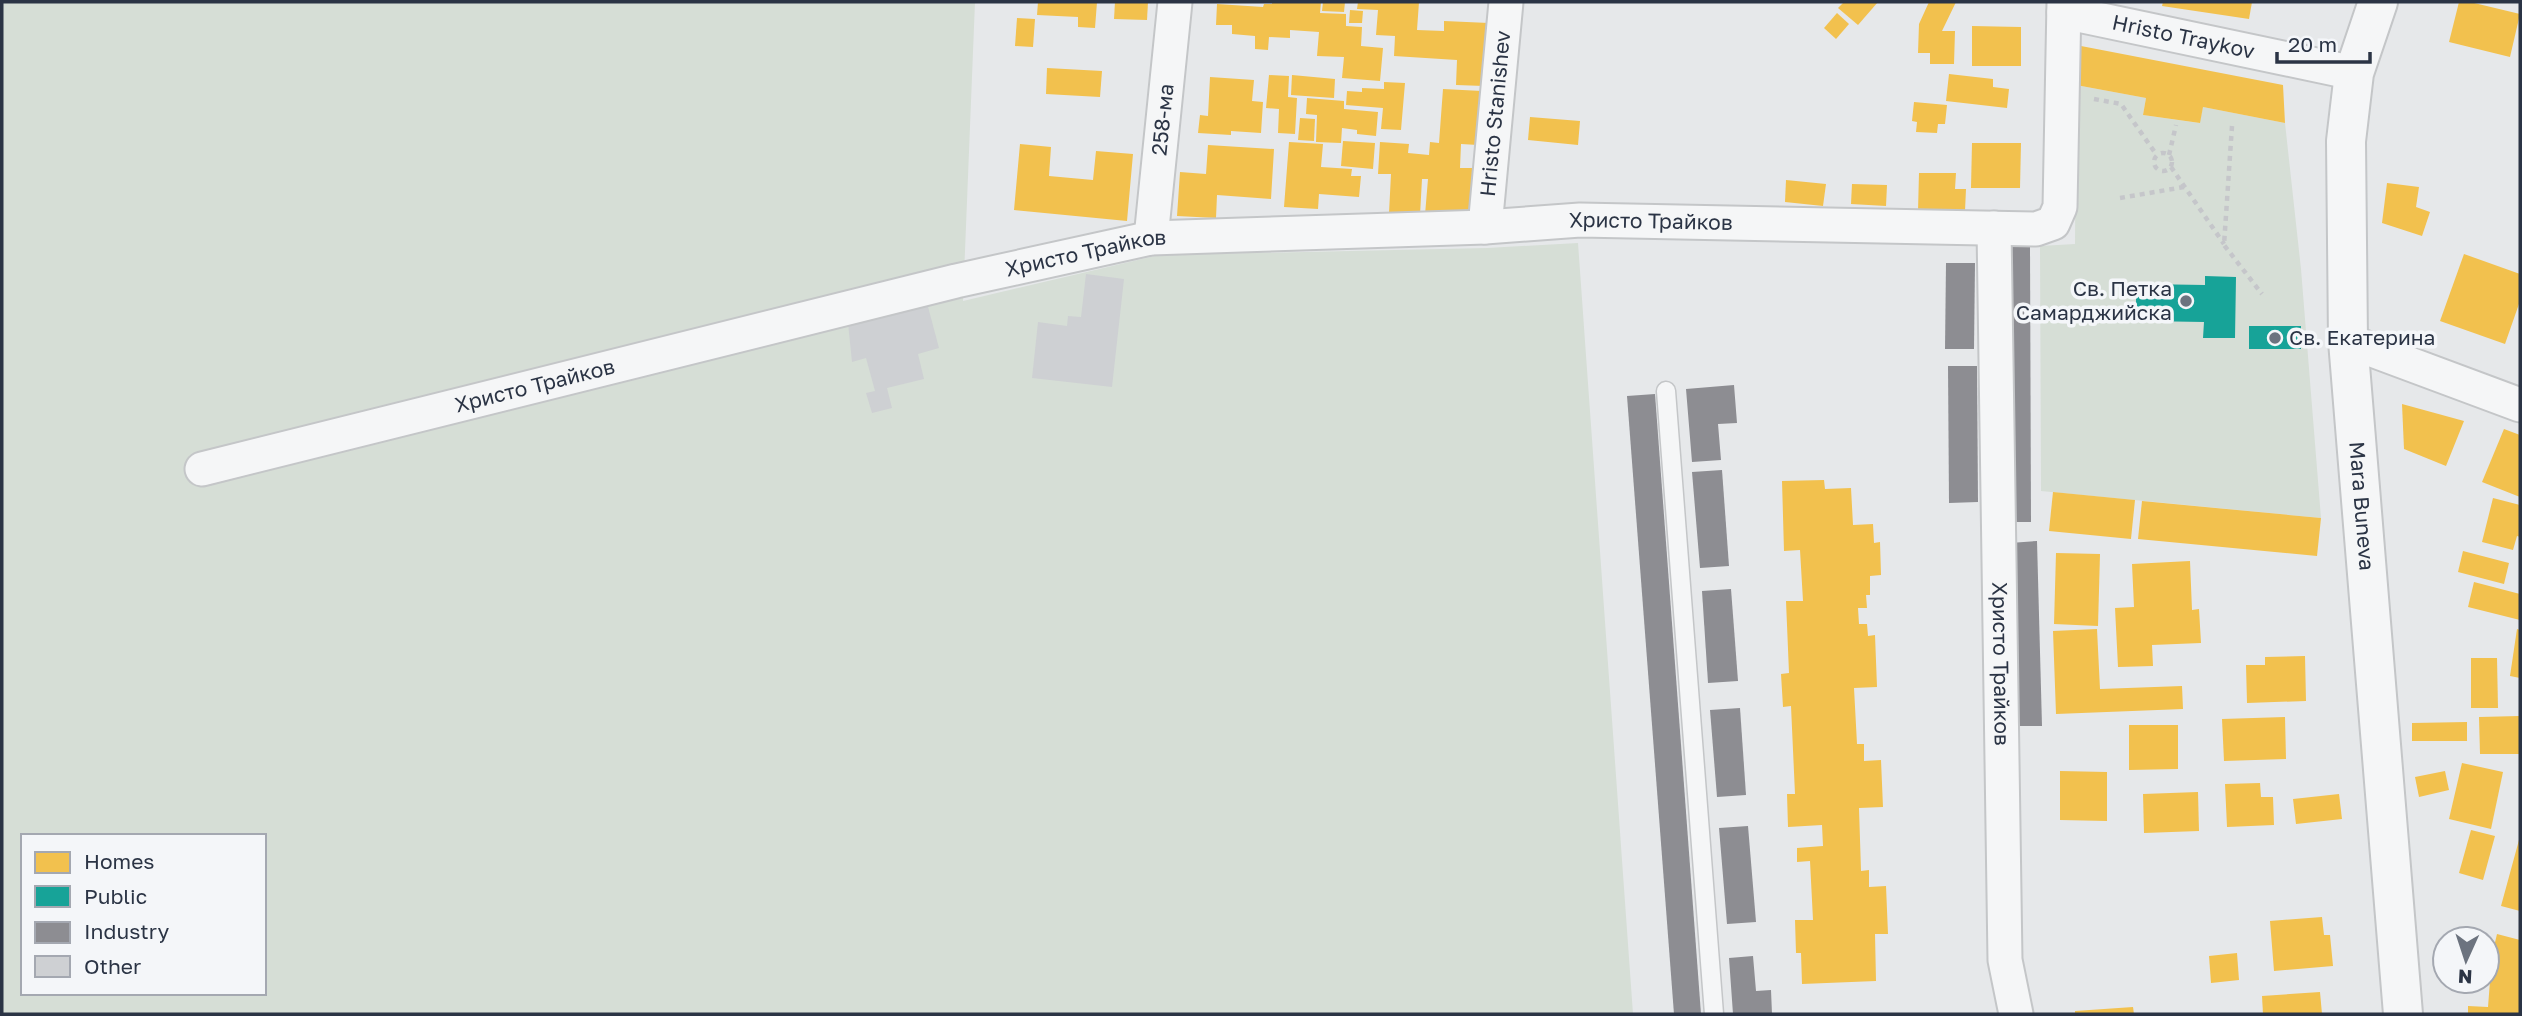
<svg xmlns="http://www.w3.org/2000/svg" width="2522" height="1016" viewBox="0 0 2522 1016" font-family="'Golos Text',sans-serif">
  <style>
    .green { fill: #d6ded6; fill-rule: evenodd }
    .homes { fill: #f2c14e }
    .public { fill: #17a398 }
    .industry { fill: #8d8d92 }
    .building { fill: #ced0d3 }
    .lines { fill: none; stroke-linecap: round; stroke-linejoin: round }
    .service-casing { stroke: #c4c6c8; stroke-width: 21 }
    .minor-casing { stroke: #c4c6c8; stroke-width: 37 }
    .tertiary-casing { stroke: #c4c6c8; stroke-width: 42 }
    .path { stroke: #c5c6ca; stroke-width: 4.5; stroke-dasharray: 5 5; stroke-linecap: butt }
    .service { stroke: #f5f6f7; stroke-width: 18 }
    .minor { stroke: #f5f6f7; stroke-width: 33 }
    .tertiary { stroke: #f5f6f7; stroke-width: 38 }
    .poi-dot { fill: #6c737f; stroke: #f4f6f9; stroke-width: 2.5 }
    .labels { text-anchor: middle; stroke-width: 7; stroke-linejoin: round; paint-order: stroke }
    .street-label { font-size: 21px; fill: #2b3445; stroke: #f4f6f9 }
    .poi-label { font-size: 21px; fill: #2b3445; stroke: #f4f6f9; text-anchor: end }
  </style>
  <rect width="100%" height="100%" fill="#e6e8ea"/>
  <g class="green">
    <path d="M 2,2 L 975,2 L 963,301 L 1159,255 L 1487,248 L 1578,243 L 1633,1014 L 2,1014 ZM 23,836 L 264,836 L 264,993 L 23,993 Z"/>
    <polygon points="2076,85 2146,98 2143,115 2199,123 2203,107 2285,123 2301,269 2321,518 2041,491 2040,246 2075,244"/>
  </g>
  <g class="homes">
    <polygon points="1038,2 1097,2 1095,28 1078,27 1078,17 1037,15"/>
    <polygon points="1115,2 1148,2 1147,20 1114,19"/>
    <polygon points="1272,2 1321,2 1320,13 1346,14 1346,26 1362,27 1361,46 1383,48 1380,81 1342,78 1344,57 1317,56 1319,32 1290,30 1290,38 1269,37 1268,50 1255,49 1255,36 1232,34 1232,25 1216,25 1217,4 1263,7 1264,4 1272,4"/>
    <polygon points="1323,2 1345,2 1344,12 1322,11"/>
    <polygon points="1358,2 1419,2 1417,30 1444,31 1444,21 1489,23 1484,86 1456,85 1457,60 1394,56 1395,36 1376,35 1378,10 1357,9"/>
    <polygon points="1844,2 1878,2 1858,25 1838,8"/>
    <polygon points="1929,2 1956,2 1942,31 1955,31 1954,64 1930,64 1930,53 1918,53 1919,24"/>
    <polygon points="2163,2 2252,2 2249,19 2162,6"/>
    <polygon points="2459,2 2470,2 2520,14 2510,57 2449,42"/>
    <polygon points="1350,10 1363,11 1362,23 1349,23"/>
    <polygon points="1837,13 1849,24 1836,39 1824,28"/>
    <polygon points="1017,18 1035,19 1033,47 1015,46"/>
    <polygon points="1972,26 2021,27 2021,66 1972,66"/>
    <polygon points="2081,46 2283,85 2285,123 2203,107 2200,123 2143,115 2146,98 2076,85"/>
    <polygon points="1047,68 1102,71 1100,97 1046,94"/>
    <polygon points="1949,74 1993,79 1993,87 2009,89 2007,108 1946,101"/>
    <polygon points="1269,75 1289,76 1288,97 1297,98 1295,134 1278,133 1279,109 1266,108"/>
    <polygon points="1292,75 1335,79 1334,98 1291,95"/>
    <polygon points="1210,77 1254,80 1252,101 1263,102 1261,133 1231,131 1231,135 1198,133 1200,115 1208,116"/>
    <polygon points="1384,82 1405,83 1401,130 1381,129 1383,108 1346,105 1347,91 1362,92 1362,88 1384,89"/>
    <polygon points="1443,89 1482,91 1478,145 1461,144 1460,168 1476,168 1473,218 1425,215 1428,179 1422,179 1420,215 1389,213 1391,174 1378,174 1380,142 1409,144 1408,153 1429,155 1430,142 1439,143"/>
    <polygon points="1307,98 1344,101 1344,109 1378,112 1376,136 1357,134 1357,130 1342,128 1341,143 1316,142 1317,115 1306,114"/>
    <polygon points="1914,102 1947,105 1945,124 1938,124 1937,133 1916,132 1917,122 1912,121"/>
    <polygon points="1530,117 1580,121 1578,145 1528,140"/>
    <polygon points="1300,118 1315,119 1314,141 1298,140"/>
    <polygon points="1343,141 1375,143 1373,169 1341,166"/>
    <polygon points="1289,142 1323,144 1321,167 1352,169 1351,176 1361,176 1359,197 1319,194 1318,209 1284,207"/>
    <polygon points="1972,143 2021,143 2020,188 1971,188"/>
    <polygon points="1020,144 1051,147 1049,176 1093,180 1096,151 1133,154 1127,221 1014,210"/>
    <polygon points="1208,145 1274,149 1271,199 1217,195 1216,218 1177,216 1180,172 1206,174"/>
    <polygon points="1919,173 1956,173 1955,189 1966,189 1965,211 1918,211"/>
    <polygon points="1786,180 1826,184 1823,206 1785,202"/>
    <polygon points="2387,183 2419,187 2416,207 2430,212 2422,236 2382,223"/>
    <polygon points="1852,184 1887,185 1886,206 1851,204"/>
    <polygon points="2464,254 2520,274 2520,301 2505,344 2440,321"/>
    <polygon points="2402,404 2464,421 2446,466 2404,449"/>
    <polygon points="2504,429 2520,435 2520,497 2482,482"/>
    <polygon points="1824,480 1825,489 1851,488 1853,525 1873,524 1874,543 1880,542 1881,575 1870,576 1870,595 1866,595 1867,608 1858,608 1859,624 1867,624 1868,636 1875,635 1877,687 1854,688 1857,744 1864,744 1864,761 1881,760 1883,807 1859,808 1861,871 1869,870 1869,887 1886,886 1888,934 1875,934 1876,981 1802,984 1801,953 1796,953 1795,920 1813,920 1810,861 1797,862 1797,848 1823,846 1822,825 1788,827 1787,794 1795,794 1791,706 1783,707 1781,674 1789,673 1786,601 1803,601 1800,550 1784,551 1782,481"/>
    <polygon points="2053,492 2135,500 2131,539 2049,531"/>
    <polygon points="2493,498 2520,505 2520,537 2517,536 2513,550 2482,542"/>
    <polygon points="2142,501 2321,518 2317,556 2138,539"/>
    <polygon points="2463,551 2509,563 2504,584 2458,572"/>
    <polygon points="2056,553 2100,554 2098,626 2054,624"/>
    <polygon points="2190,561 2192,610 2199,609 2201,643 2152,645 2153,666 2118,667 2115,608 2134,607 2132,564"/>
    <polygon points="2474,582 2520,594 2520,620 2468,607"/>
    <polygon points="2097,629 2100,689 2182,686 2183,709 2056,714 2053,631"/>
    <polygon points="2517,629 2520,630 2520,678 2510,676"/>
    <polygon points="2305,656 2306,701 2247,703 2246,665 2265,665 2265,657"/>
    <polygon points="2471,658 2497,658 2498,708 2471,708"/>
    <polygon points="2519,716 2519,754 2480,754 2479,717"/>
    <polygon points="2285,717 2286,759 2224,761 2222,719"/>
    <polygon points="2467,722 2467,741 2412,741 2412,723"/>
    <polygon points="2129,725 2178,725 2178,769 2129,770"/>
    <polygon points="2462,763 2503,772 2491,829 2449,819"/>
    <polygon points="2060,771 2107,772 2107,821 2060,820"/>
    <polygon points="2445,771 2449,790 2419,797 2415,777"/>
    <polygon points="2260,783 2261,797 2273,797 2274,825 2227,827 2225,784"/>
    <polygon points="2198,792 2199,831 2144,833 2143,794"/>
    <polygon points="2339,794 2342,819 2296,824 2293,799"/>
    <polygon points="2471,830 2495,836 2483,880 2459,873"/>
    <polygon points="2519,840 2520,840 2520,911 2501,906"/>
    <polygon points="2322,917 2324,935 2330,935 2333,966 2274,971 2270,921"/>
    <polygon points="2497,934 2520,940 2520,1014 2468,1014 2468,1006 2488,1007 2492,955"/>
    <polygon points="2237,953 2239,980 2211,983 2209,956"/>
    <polygon points="2320,992 2322,1014 2263,1014 2262,996"/>
    <polygon points="2133,1007 2134,1014 2075,1014 2075,1011"/>
  </g>
  <g class="public">
    <polygon points="2205,276 2236,277 2235,338 2203,338 2204,322 2144,321 2144,311 2136,311 2136,291 2144,291 2144,284 2205,285"/>
    <rect x="2249" y="326" width="52" height="23"/>
  </g>
  <g class="industry">
    <polygon points="2002,247 2030,247 2031,522 2003,522"/>
    <polygon points="1946,263 1975,263 1974,349 1945,349"/>
    <polygon points="1948,366 1977,366 1978,502 1949,503"/>
    <polygon points="1734,385 1737,423 1718,424 1721,460 1692,462 1686,389"/>
    <polygon points="1655,394 1701,1014 1674,1014 1627,396"/>
    <polygon points="1722,470 1729,566 1700,568 1692,472"/>
    <polygon points="2037,541 2042,726 2015,726 2010,543"/>
    <polygon points="1731,589 1738,681 1708,683 1702,591"/>
    <polygon points="1740,708 1746,795 1717,797 1710,710"/>
    <polygon points="1748,826 1756,922 1727,924 1719,828"/>
    <polygon points="1753,956 1756,991 1771,990 1772,1014 1733,1014 1729,958"/>
  </g>
  <g class="building">
    <polygon points="1086,274 1124,279 1112,387 1032,378 1038,322 1067,326 1068,316 1081,317"/>
    <polygon points="927,303 939,348 918,354 924,379 887,388 892,408 872,413 866,393 875,391 866,358 852,362 848,323"/>
  </g>
  <g class="lines">
    <g class="service-casing">
      <polyline id="service" points="1666,391 1714,1014"/>
    </g>
    <g class="minor-casing">
      <g id="minor">
        <path id="s1" d="M 2064,12 L 2354,73"/>
        <path id="s2" d="M 1485,227 L 1506,2"/>
        <path id="s3" d="M 1994,228 L 2005,960 L 2016,1014"/>
        <path id="s4" d="M 1151,238 L 1175,2"/>
        <polyline points="2348,341 2520,405"/>
        <path id="s5" d="M 202,469 L 956,281 L 1151,238 L 1485,227 L 1580,220 L 2036,229 L 2053,223 L 2060,207 L 2064,2"/>
      </g>
    </g>
    <g class="tertiary-casing">
      <g id="tertiary">
        <path id="s6" d="M 2378,2 L 2354,73 L 2346,141 L 2348,341 L 2403,1014"/>
      </g>
    </g>
    <g class="path">
      <polyline points="2094,99 2121,104 2156,154"/>
      <polyline points="2232,126 2224,245 2262,294"/>
      <circle cx="2163" cy="162" r="9"/>
      <polyline points="2169,155 2176,125"/>
      <polyline points="2171,167 2224,244"/>
      <polyline points="2120,198 2184,187"/>
    </g>
    <use href="#service" class="service"/>
    <use href="#minor" class="minor"/>
    <use href="#tertiary" class="tertiary"/>
  </g>
  <g class="poi-dot">
    <circle cx="2186" cy="301" r="7"/>
    <circle cx="2275" cy="338" r="7"/>
  </g>
  <g class="labels">
    <g class="street-label">
      <text dy="7" stroke="none"><textPath href="#s1" startOffset="122">Hristo Traykov</textPath></text>
      <text dy="7" stroke="none"><textPath href="#s2" startOffset="114">Hristo Stanishev</textPath></text>
      <text dy="7" stroke="none"><textPath href="#s4" startOffset="119">258-ма</textPath></text>
      <text dy="7" stroke="none"><textPath href="#s5" startOffset="1477">Христо Трайков</textPath></text>
      <text dy="7" stroke="none"><textPath href="#s5" startOffset="910">Христо Трайков</textPath></text>
      <text dy="7" stroke="none"><textPath href="#s5" startOffset="343">Христо Трайков</textPath></text>
      <text dy="7" stroke="none"><textPath href="#s6" startOffset="509">Mara Buneva</textPath></text>
      <text dy="7" stroke="none"><textPath href="#s3" startOffset="436">Христо Трайков</textPath></text>
    </g>
    <g class="poi-label">
      <text x="2172" y="296">Св. Петка<tspan x="2172" dy="24">Самарджийска</tspan></text>
      <text x="2289" y="345" text-anchor="start">Св. Екатерина</text>
    </g>
  </g>
  <rect width="2522" height="1016" fill="none" stroke="#2b3445" stroke-width="7"/>
  <rect x="21" y="834" width="245" height="161" fill="#f4f6f9" stroke="#a4a8b1" stroke-width="2"/>
  <rect x="35" y="852" width="35" height="21" fill="#f2c14e" stroke="#a4a8b1" stroke-width="2"/>
  <text x="84" y="869" font-size="21" fill="#2b3445">Homes</text>
  <rect x="35" y="886" width="35" height="21" fill="#17a398" stroke="#a4a8b1" stroke-width="2"/>
  <text x="84" y="904" font-size="21" fill="#2b3445">Public</text>
  <rect x="35" y="922" width="35" height="21" fill="#8d8d92" stroke="#a4a8b1" stroke-width="2"/>
  <text x="84" y="939" font-size="21" fill="#2b3445">Industry</text>
  <rect x="35" y="956" width="35" height="21" fill="#ced0d3" stroke="#a4a8b1" stroke-width="2"/>
  <text x="84" y="974" font-size="21" fill="#2b3445">Other</text>
  <g transform="translate(2466 960) rotate(183)"><circle r="33" fill="#f4f6f9" stroke="#a4a8b1" stroke-width="2"/>
  <path d="M0-5L12 26L0 18L-12 26Z" fill="#6c737f"/>
  <text y="-10" font-size="19" font-weight="bold" text-anchor="middle" fill="#2b3445">N</text>
  </g>
  <path d="M2277 52v10h93v-10" fill="none" stroke="#2b3445" stroke-width="3.5"/>
  <text x="2288" y="52" font-size="21" fill="#2b3445" stroke="#f4f6f9" stroke-width="5" paint-order="stroke">20 m</text>
</svg>
